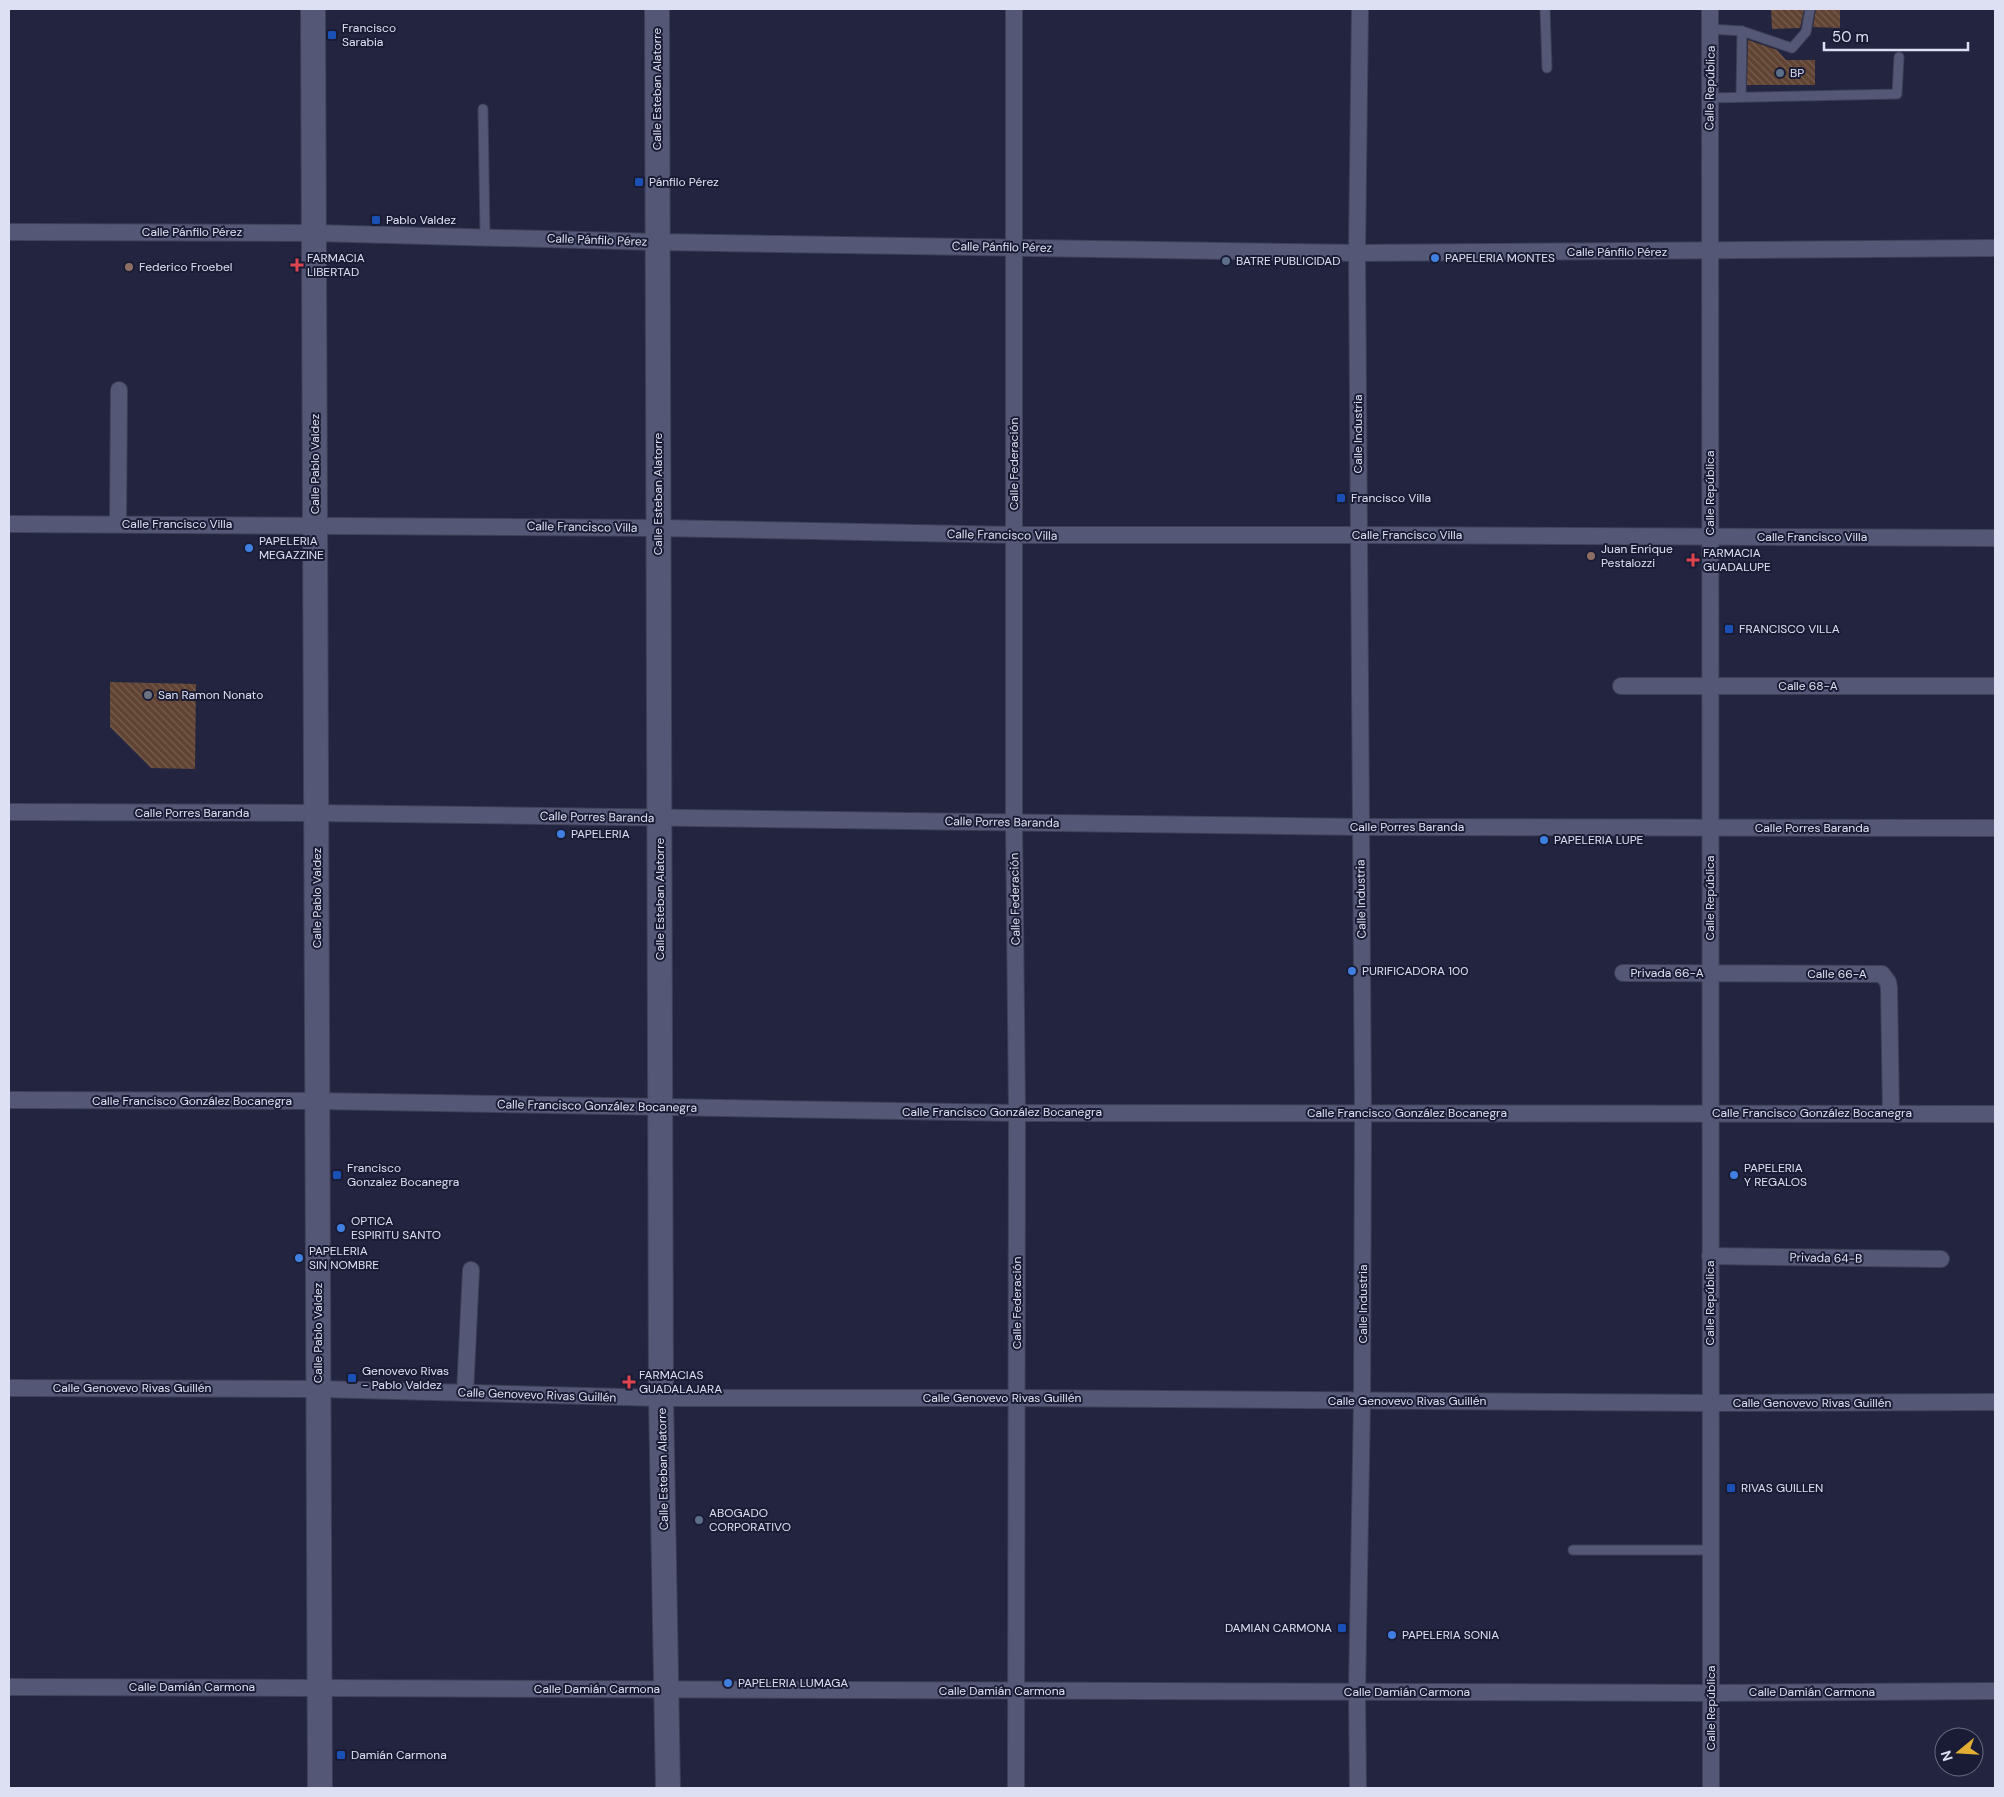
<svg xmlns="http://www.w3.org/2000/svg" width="2004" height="1797" viewBox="0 0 2004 1797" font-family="'DM Sans',sans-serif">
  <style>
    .building { fill: url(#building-back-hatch) }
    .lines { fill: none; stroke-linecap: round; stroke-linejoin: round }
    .lane-casing { stroke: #3f4057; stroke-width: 11 }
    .street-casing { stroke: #3f4057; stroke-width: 18 }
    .secondary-casing { stroke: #3f4057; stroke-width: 26 }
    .lane { stroke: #545876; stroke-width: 9 }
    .street { stroke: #545876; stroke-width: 16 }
    .secondary { stroke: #545876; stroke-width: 24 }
    .transit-dot { fill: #1a4fb4; stroke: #1a1c35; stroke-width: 2 }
    .service-dot { fill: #5c6f8a; stroke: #1a1c35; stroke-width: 2 }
    .shop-dot { fill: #3f7fe0; stroke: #1a1c35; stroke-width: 2 }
    .health-dot { fill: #e0444e; stroke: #1a1c35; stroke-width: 2 }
    .education-dot { fill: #8d6e63; stroke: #1a1c35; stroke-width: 2 }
    .worship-dot { fill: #6b7280; stroke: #1a1c35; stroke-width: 2 }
    .labels { text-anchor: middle; stroke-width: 4; stroke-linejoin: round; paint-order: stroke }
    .poi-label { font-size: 12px; fill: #dde0f2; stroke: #1a1c35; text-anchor: start }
    .street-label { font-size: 12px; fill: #dde0f2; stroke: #1a1c35 }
  </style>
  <defs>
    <pattern id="building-back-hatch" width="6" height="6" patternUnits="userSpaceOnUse" patternTransform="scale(1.25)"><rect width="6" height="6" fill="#604332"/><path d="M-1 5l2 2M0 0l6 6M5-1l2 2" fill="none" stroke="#765e50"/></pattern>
  </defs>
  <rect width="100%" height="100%" fill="#232540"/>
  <g class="building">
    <polygon points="1771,9 1804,9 1800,28 1772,29"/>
    <polygon points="1816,9 1840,9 1840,28 1813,27"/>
    <polygon points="1748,40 1777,50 1786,60 1815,60 1815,85 1747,85"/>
    <polygon points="110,682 196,684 195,769 151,768 110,727"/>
  </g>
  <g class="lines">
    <g class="lane-casing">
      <g id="lane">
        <polyline points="1545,9 1547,68"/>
        <polyline points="1710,29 1742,31 1792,48 1806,32 1810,9"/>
        <polyline points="1741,97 1742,31"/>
        <polyline points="1709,98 1897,94 1899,57"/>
        <polyline points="483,109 485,237"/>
        <polyline points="1573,1550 1712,1550"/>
      </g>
    </g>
    <g class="street-casing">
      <g id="street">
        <polyline points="1014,9 1014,822 1017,1113 1016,1788"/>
        <polyline points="1710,9 1711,1788"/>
        <polyline points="9,232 314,233 657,242 1357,253 1995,248"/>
        <polyline points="9,524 658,528 1015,535 1358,535 1995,538"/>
        <polyline points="118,524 119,390"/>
        <polyline points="1621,686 1995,686"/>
        <polyline points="9,812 316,813 1360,827 1995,828"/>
        <polyline points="1623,973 1882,974 1888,982 1889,988 1891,1114"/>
        <polyline points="9,1100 317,1101 1017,1113 1995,1114"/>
        <polyline points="1710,1256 1941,1259"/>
        <polyline points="9,1388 319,1389 661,1398 1017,1398 1711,1403 1995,1402"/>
        <polyline points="465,1393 471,1270"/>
        <polyline points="9,1687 1711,1693 1995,1691"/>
        <polyline points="1358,1788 1357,1692 1362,1401 1363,1113 1357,253 1360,9"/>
      </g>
    </g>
    <g class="secondary-casing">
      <g id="secondary">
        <polyline points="313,9 320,1788"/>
        <polyline points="657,9 661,1398 668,1788"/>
      </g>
    </g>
    <use href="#lane" class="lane"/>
    <use href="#street" class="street"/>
    <use href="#secondary" class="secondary"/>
  </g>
  <g class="transit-dot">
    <rect x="327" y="30" width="10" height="10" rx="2.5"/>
    <rect x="634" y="177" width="10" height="10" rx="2.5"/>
    <rect x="371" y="215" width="10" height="10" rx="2.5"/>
    <rect x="1336" y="493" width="10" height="10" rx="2.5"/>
    <rect x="1724" y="624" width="10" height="10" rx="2.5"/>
    <rect x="332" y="1170" width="10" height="10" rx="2.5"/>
    <rect x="347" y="1373" width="10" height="10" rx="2.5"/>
    <rect x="1726" y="1483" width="10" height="10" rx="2.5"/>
    <rect x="1337" y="1623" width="10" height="10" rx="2.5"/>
    <rect x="336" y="1750" width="10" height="10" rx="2.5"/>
  </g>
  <g class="service-dot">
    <circle cx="1780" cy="73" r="5"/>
    <circle cx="1226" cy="261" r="5"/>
    <circle cx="699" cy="1520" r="5"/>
  </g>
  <g class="shop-dot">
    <circle cx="1435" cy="258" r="5"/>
    <circle cx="249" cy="548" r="5"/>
    <circle cx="561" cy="834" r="5"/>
    <circle cx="1544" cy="840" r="5"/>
    <circle cx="1352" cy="971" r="5"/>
    <circle cx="1734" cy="1175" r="5"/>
    <circle cx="341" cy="1228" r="5"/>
    <circle cx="299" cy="1258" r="5"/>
    <circle cx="1392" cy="1635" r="5"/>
    <circle cx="728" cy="1683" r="5"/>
  </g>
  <g class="health-dot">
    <path d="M294.5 257.5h5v5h5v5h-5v5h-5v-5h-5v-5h5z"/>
    <path d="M1690.5 552.5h5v5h5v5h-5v5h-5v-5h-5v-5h5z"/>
    <path d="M626.5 1374.5h5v5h5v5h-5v5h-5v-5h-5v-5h5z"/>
  </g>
  <g class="education-dot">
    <circle cx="129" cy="267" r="5"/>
    <circle cx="1591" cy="556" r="5"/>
  </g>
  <circle class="worship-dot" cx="148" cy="695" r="5"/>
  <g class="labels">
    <g class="poi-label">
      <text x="342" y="32">Francisco<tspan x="342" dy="14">Sarabia</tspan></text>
      <text x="1790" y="77">BP</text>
      <text x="649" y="186">Pánfilo Pérez</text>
      <text x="386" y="224">Pablo Valdez</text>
      <text x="307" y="262">FARMACIA<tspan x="307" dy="14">LIBERTAD</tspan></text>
      <text x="1445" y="262">PAPELERIA MONTES</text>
      <text x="1236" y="265">BATRE PUBLICIDAD</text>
      <text x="139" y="271">Federico Froebel</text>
      <text x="1351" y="502">Francisco Villa</text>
      <text x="259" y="545">PAPELERIA<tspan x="259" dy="14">MEGAZZINE</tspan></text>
      <text x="1601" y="553">Juan Enrique<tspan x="1601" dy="14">Pestalozzi</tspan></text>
      <text x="1703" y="557">FARMACIA<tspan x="1703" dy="14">GUADALUPE</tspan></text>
      <text x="1739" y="633">FRANCISCO VILLA</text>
      <text x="158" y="699">San Ramon Nonato</text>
      <text x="571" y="838">PAPELERIA</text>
      <text x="1554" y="844">PAPELERIA LUPE</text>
      <text x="1362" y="975">PURIFICADORA 100</text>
      <text x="347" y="1172">Francisco<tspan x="347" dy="14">Gonzalez Bocanegra</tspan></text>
      <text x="1744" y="1172">PAPELERIA<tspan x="1744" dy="14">Y REGALOS</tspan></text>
      <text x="351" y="1225">OPTICA<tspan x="351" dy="14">ESPIRITU SANTO</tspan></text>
      <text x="309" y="1255">PAPELERIA<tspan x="309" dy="14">SIN NOMBRE</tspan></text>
      <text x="362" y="1375">Genovevo Rivas<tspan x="362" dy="14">- Pablo Valdez</tspan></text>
      <text x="639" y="1379">FARMACIAS<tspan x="639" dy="14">GUADALAJARA</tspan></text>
      <text x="1741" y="1492">RIVAS GUILLEN</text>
      <text x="709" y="1517">ABOGADO<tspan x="709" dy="14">CORPORATIVO</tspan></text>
      <text x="1332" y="1632" text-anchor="end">DAMIAN CARMONA</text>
      <text x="1402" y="1639">PAPELERIA SONIA</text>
      <text x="738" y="1687">PAPELERIA LUMAGA</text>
      <text x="351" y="1759">Damián Carmona</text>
    </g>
    <g class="street-label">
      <text transform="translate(1710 88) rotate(-89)" y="4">Calle República</text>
      <text transform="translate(657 89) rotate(-90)" y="4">Calle Esteban Alatorre</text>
      <text x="192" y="236">Calle Pánfilo Pérez</text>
      <text transform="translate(597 240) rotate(2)" y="4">Calle Pánfilo Pérez</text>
      <text transform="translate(1002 247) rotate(1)" y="4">Calle Pánfilo Pérez</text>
      <text x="1617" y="256">Calle Pánfilo Pérez</text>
      <text transform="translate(1358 434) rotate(-90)" y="4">Calle Industria</text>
      <text transform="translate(315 464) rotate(-90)" y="4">Calle Pablo Valdez</text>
      <text transform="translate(1014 464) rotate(-90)" y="4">Calle Federación</text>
      <text transform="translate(1710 493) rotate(-90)" y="4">Calle República</text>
      <text transform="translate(658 494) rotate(-90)" y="4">Calle Esteban Alatorre</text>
      <text x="177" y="528">Calle Francisco Villa</text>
      <text transform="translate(582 527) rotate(1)" y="4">Calle Francisco Villa</text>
      <text transform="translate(1002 535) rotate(1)" y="4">Calle Francisco Villa</text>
      <text x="1407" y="539">Calle Francisco Villa</text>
      <text x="1812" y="541">Calle Francisco Villa</text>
      <text x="1808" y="690">Calle 68-A</text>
      <text x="192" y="817">Calle Porres Baranda</text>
      <text transform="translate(597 817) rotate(1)" y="4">Calle Porres Baranda</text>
      <text transform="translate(1002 822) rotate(1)" y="4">Calle Porres Baranda</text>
      <text x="1407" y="831">Calle Porres Baranda</text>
      <text x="1812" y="832">Calle Porres Baranda</text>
      <text transform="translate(317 898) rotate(-90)" y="4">Calle Pablo Valdez</text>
      <text transform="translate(1710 898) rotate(-90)" y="4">Calle República</text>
      <text transform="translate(660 899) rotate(-90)" y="4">Calle Esteban Alatorre</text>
      <text transform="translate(1015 899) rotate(-91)" y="4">Calle Federación</text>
      <text transform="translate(1361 899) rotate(-91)" y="4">Calle Industria</text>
      <text x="1667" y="977">Privada 66-A</text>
      <text x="1837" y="978">Calle 66-A</text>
      <text x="192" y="1105">Calle Francisco González Bocanegra</text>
      <text transform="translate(597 1106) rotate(1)" y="4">Calle Francisco González Bocanegra</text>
      <text x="1002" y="1116">Calle Francisco González Bocanegra</text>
      <text x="1407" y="1117">Calle Francisco González Bocanegra</text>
      <text x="1812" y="1117">Calle Francisco González Bocanegra</text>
      <text transform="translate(1826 1258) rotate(1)" y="4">Privada 64-B</text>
      <text transform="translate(1017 1303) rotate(-90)" y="4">Calle Federación</text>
      <text transform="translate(1710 1303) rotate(-90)" y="4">Calle República</text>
      <text transform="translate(1363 1304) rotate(-90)" y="4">Calle Industria</text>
      <text transform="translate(318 1333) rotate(-90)" y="4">Calle Pablo Valdez</text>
      <text x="132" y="1392">Calle Genovevo Rivas Guillén</text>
      <text transform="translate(537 1395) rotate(2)" y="4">Calle Genovevo Rivas Guillén</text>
      <text x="1002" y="1402">Calle Genovevo Rivas Guillén</text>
      <text x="1407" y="1405">Calle Genovevo Rivas Guillén</text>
      <text x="1812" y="1407">Calle Genovevo Rivas Guillén</text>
      <text transform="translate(663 1469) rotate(-91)" y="4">Calle Esteban Alatorre</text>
      <text x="192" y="1691">Calle Damián Carmona</text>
      <text x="597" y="1693">Calle Damián Carmona</text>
      <text x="1002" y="1695">Calle Damián Carmona</text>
      <text x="1407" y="1696">Calle Damián Carmona</text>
      <text x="1812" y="1696">Calle Damián Carmona</text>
      <text transform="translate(1711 1708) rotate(-90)" y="4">Calle República</text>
    </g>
  </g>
  <rect width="2004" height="1797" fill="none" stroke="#dde0f2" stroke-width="20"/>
  <g transform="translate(1959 1752) rotate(252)"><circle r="24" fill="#1a1c35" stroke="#686a81"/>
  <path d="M0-4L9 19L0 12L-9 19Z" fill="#e2af34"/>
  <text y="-8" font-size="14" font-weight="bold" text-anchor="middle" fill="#dde0f2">N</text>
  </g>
  <path d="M1824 42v8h144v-8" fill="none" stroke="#dde0f2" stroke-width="2.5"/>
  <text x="1832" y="42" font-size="15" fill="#dde0f2" stroke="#1a1c35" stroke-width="4" paint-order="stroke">50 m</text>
</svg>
